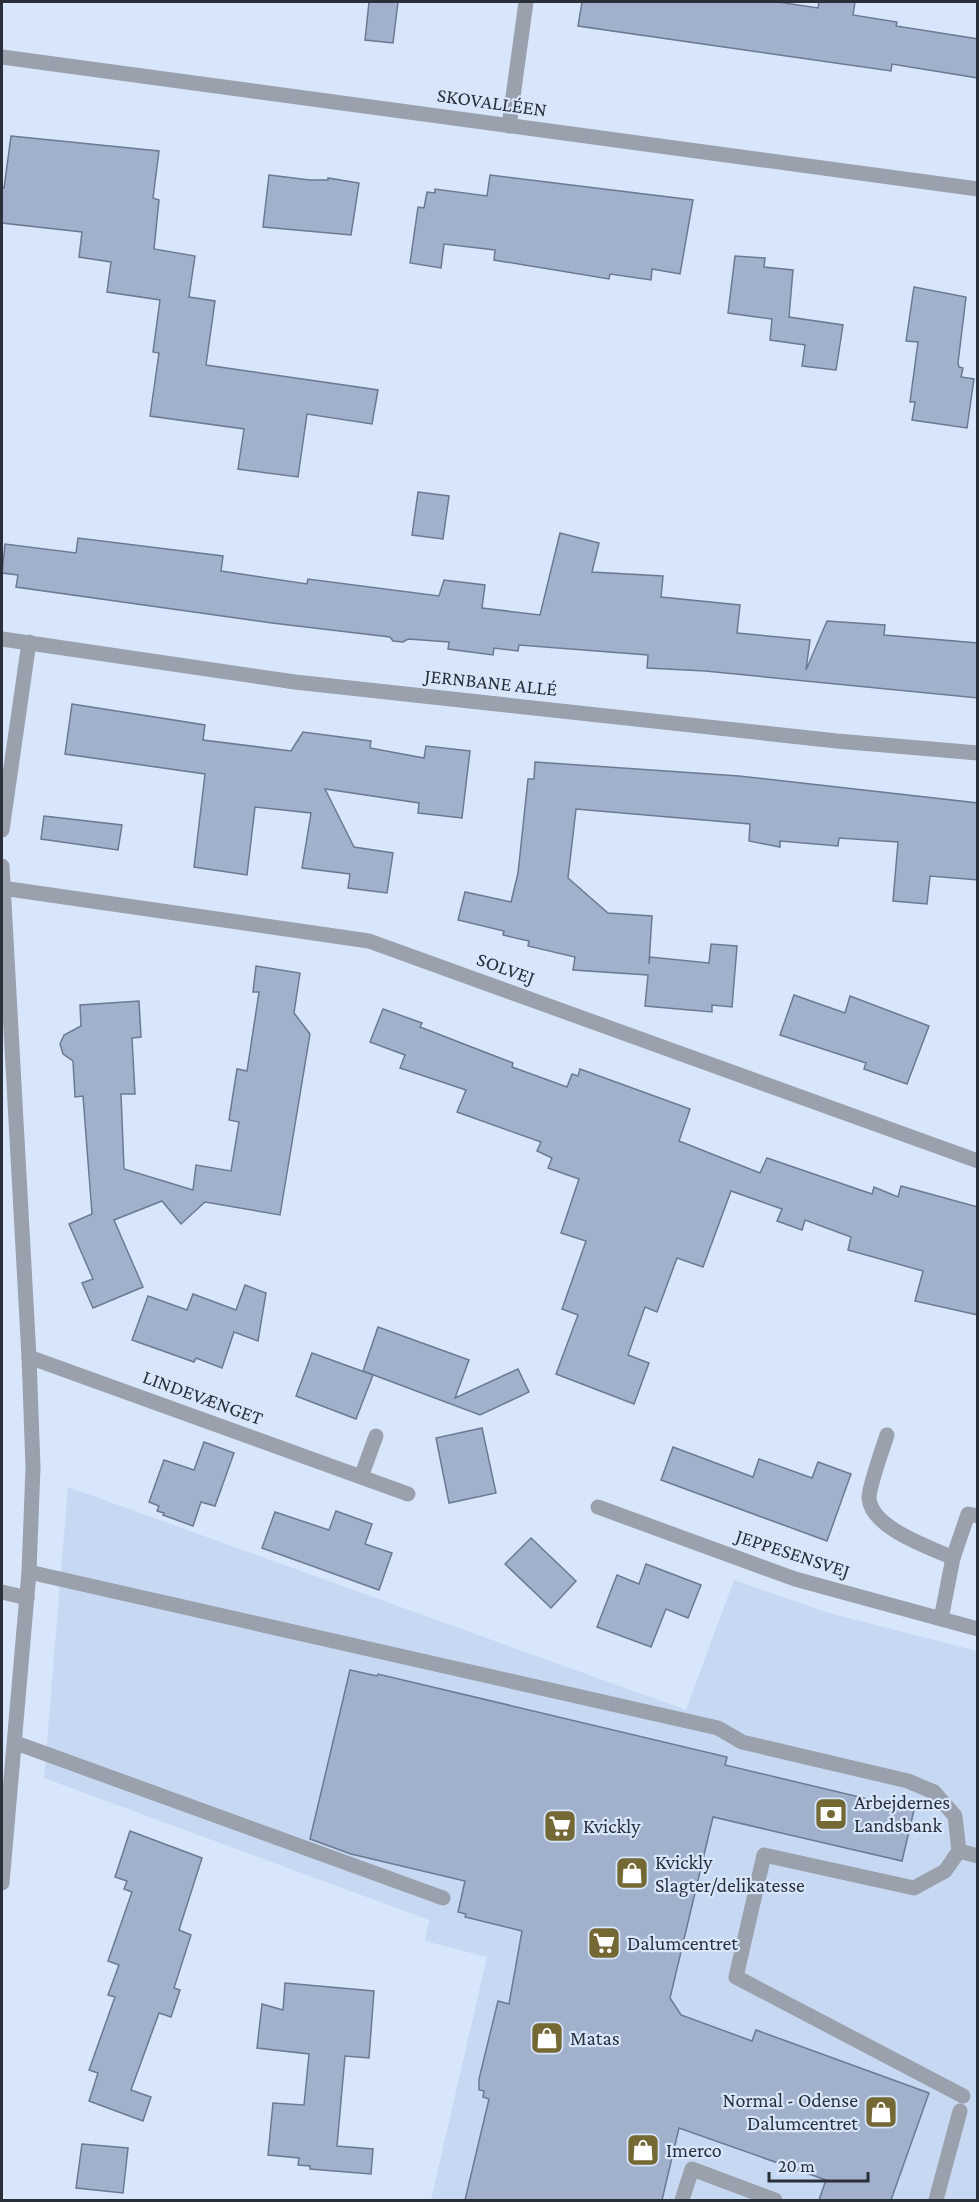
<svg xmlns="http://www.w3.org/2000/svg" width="979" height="2202" viewBox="0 0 979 2202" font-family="'Crimson Pro',serif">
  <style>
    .built { fill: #c7d8f2 }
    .building { fill: #a1b1cb; stroke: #6b7a92; stroke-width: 1.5 }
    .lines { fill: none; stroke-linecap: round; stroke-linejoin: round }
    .service { stroke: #9aa1ac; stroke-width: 15 }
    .minor { stroke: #9aa1ac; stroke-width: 15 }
    .tertiary { stroke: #9aa1ac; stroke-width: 15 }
    .labels { text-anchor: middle; stroke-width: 4.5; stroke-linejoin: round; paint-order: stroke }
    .street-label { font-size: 20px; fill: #29303a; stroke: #d8e6fc }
    .poi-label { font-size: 20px; fill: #29303a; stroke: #d8e6fc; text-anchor: start }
  </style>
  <rect width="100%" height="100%" fill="#d8e6fc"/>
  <polygon class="built" points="68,1487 686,1710 734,1580 829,1613 977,1651 977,2200 431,2200 487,1957 425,1941 429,1920 44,1778"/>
  <g class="building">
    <polygon points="369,2 398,2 393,43 365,40"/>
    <polygon points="582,2 778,2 818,8 819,2 855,2 853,15 897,22 896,26 978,39 978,78 892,64 891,71 578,26"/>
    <polygon points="11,136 159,151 153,198 159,200 154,249 195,256 189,297 215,301 206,365 378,390 372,424 307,414 298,477 238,469 244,429 150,416 159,353 153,352 160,300 107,292 111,262 79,257 82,232 2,223 2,188 4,188"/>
    <polygon points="269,175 310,180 328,180 328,178 359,183 351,235 263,227"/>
    <polygon points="490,175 693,200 680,274 652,269 651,280 610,274 609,279 494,260 495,250 444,244 441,268 410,263 418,207 424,208 427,192 435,193 435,189 487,196"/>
    <polygon points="735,256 765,258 764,267 793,270 789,317 843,325 836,370 802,366 805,345 770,340 772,319 728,313"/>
    <polygon points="914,287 966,297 958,363 959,367 963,368 961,377 974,379 967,428 912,420 915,402 910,402 918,342 906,341"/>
    <polygon points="418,492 449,496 443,539 412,535"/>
    <polygon points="560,533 599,543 592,572 663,576 661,597 740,605 737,633 810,640 806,670 827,621 885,625 884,635 978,643 978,698 705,671 647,668 648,655 519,645 518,651 494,648 493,655 448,649 449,642 408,639 403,642 393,641 390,637 272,623 16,587 18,575 2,573 5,544 76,553 78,538 223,556 221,571 307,584 308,579 439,596 444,580 485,585 482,608 540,615"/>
    <polygon points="72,704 205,725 203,740 291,751 303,732 371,741 370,748 424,758 426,746 470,751 462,818 418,813 419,803 325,789 354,847 393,853 387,893 348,888 350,874 302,868 311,813 255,807 247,875 194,867 205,774 65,754"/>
    <polygon points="535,762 739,776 978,803 978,880 930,876 927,904 893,901 898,842 839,838 838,846 780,841 780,847 749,841 750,824 576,809 568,878 608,913 652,916 649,964 650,957 709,963 711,944 737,946 732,1007 712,1005 712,1012 645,1006 648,975 573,970 575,957 528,946 529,941 503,935 504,931 458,920 465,892 511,902 518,873 528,779 534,779"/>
    <polygon points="44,816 122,825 118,850 41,839"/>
    <polygon points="256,966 300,973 294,1013 310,1034 280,1215 205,1202 181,1224 162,1201 114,1220 143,1287 93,1308 82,1283 93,1279 69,1224 92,1214 83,1096 75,1097 73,1061 63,1054 60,1044 64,1035 81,1026 80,1005 139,1001 141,1037 132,1038 135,1094 121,1094 124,1169 193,1190 196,1165 231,1171 239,1122 229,1120 237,1069 247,1071 259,992 253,992"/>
    <polygon points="794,995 845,1013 850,996 929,1026 907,1084 864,1069 866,1063 780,1035"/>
    <polygon points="383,1009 422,1023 420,1027 513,1063 512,1067 567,1087 572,1074 578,1076 580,1069 690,1109 679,1141 760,1173 767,1158 872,1194 874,1187 898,1197 901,1186 978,1207 978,1315 915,1301 923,1271 848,1250 851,1237 805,1220 802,1230 777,1221 782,1209 731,1191 703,1267 677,1258 657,1312 645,1307 628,1355 649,1363 634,1404 556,1374 578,1315 562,1309 586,1241 561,1233 579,1179 548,1168 552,1158 537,1151 541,1142 457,1112 466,1090 400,1068 405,1055 370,1042"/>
    <polygon points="245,1285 266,1293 258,1341 234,1332 222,1368 196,1358 194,1362 132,1340 148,1296 187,1310 193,1294 236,1310"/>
    <polygon points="378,1327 469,1360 455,1398 518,1369 529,1392 480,1415 363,1371"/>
    <polygon points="312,1353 373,1375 356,1419 296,1396"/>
    <polygon points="482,1428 496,1493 449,1503 436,1438"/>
    <polygon points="204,1442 234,1453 215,1506 201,1502 193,1526 163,1515 164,1513 157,1511 159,1506 149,1502 164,1460 194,1470"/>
    <polygon points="673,1447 753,1477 759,1459 812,1478 818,1462 851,1474 827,1541 661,1480"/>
    <polygon points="336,1511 372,1524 365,1544 392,1553 379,1590 262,1548 275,1512 329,1530"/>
    <polygon points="531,1538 576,1581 551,1608 505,1564"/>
    <polygon points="646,1564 701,1585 688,1618 666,1609 651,1647 597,1627 617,1575 639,1584"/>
    <polygon points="350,1670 377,1676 378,1674 727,1757 725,1765 914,1810 902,1861 713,1817 670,1998 681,2015 752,2041 756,2030 929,2093 891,2200 819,2200 826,2180 679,2128 662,2200 465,2200 489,2099 483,2097 484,2091 479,2090 479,2079 498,2001 509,2004 522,1931 465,1917 466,1914 458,1912 465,1881 351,1854 310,1839"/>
    <polygon points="130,1831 202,1858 179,1930 191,1935 174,1988 180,1990 171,2017 159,2013 131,2090 151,2097 143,2121 89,2101 98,2073 89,2070 115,1997 108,1995 119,1965 108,1961 132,1892 124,1889 127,1881 115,1877"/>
    <polygon points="285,1983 374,1991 369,2058 345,2056 337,2146 373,2149 371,2174 310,2169 310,2166 298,2165 299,2158 268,2155 273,2103 304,2105 309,2054 257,2048 262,2004 283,2010"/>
    <polygon points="82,2144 128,2148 123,2193 76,2188"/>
  </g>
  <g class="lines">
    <g class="service">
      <path d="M 887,1435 C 883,1448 869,1486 869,1498 C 871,1528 929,1547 953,1558 L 941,1619"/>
      <polyline points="953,1558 968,1514 978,1516"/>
      <polyline points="29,1572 718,1728 742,1742 908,1781 934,1792 955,1816 959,1851 978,1856"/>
      <polyline points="2,1592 27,1598"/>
      <polyline points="16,1743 443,1898"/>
      <polyline points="959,1851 945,1871 914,1888 764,1855 736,1977 963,2096"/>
      <polyline points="682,2200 692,2169 775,2200"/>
      <polyline points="936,2200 960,2111"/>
    </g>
    <g class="minor">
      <polyline points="509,126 526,2"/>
      <polyline points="2,639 295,682 837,741 978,753"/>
      <polyline points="2,830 29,642"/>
      <polyline points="2,866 29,1357 33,1467 29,1572 2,1883"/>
      <polyline points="2,888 369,941 978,1161"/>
      <polyline points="29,1357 408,1494"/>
      <polyline points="361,1477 376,1436"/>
      <polyline points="598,1507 795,1579 978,1629"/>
    </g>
    <polyline class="tertiary" points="2,57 978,189"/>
  </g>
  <defs>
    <g id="bank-square" transform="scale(1.725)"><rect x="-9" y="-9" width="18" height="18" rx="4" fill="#746835" stroke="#d8e6fc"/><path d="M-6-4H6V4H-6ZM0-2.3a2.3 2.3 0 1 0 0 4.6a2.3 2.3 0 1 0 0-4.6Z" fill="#fff"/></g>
    <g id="supermarket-square" transform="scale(1.725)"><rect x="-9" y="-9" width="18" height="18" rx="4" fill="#746835" stroke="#d8e6fc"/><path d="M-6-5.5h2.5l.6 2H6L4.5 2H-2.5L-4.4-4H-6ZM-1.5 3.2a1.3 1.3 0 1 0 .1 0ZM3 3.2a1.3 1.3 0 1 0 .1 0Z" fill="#fff"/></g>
    <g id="shop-square" transform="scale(1.725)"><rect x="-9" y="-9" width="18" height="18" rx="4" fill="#746835" stroke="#d8e6fc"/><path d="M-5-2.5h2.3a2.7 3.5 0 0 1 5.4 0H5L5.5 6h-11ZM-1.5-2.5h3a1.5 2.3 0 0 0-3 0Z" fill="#fff"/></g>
  </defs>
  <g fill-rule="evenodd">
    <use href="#bank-square" x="831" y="1814"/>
    <use href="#supermarket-square" x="560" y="1826"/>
    <use href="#shop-square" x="632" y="1873"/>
    <use href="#supermarket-square" x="604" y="1943"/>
    <use href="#shop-square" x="547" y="2038"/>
    <use href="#shop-square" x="881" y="2112"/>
    <use href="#shop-square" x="643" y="2150"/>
  </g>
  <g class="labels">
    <g class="street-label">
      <text transform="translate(492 102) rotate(8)" y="7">SKOVALLÉEN</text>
      <text transform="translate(491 682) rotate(6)" y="7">JERNBANE ALLÉ</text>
      <text transform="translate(506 968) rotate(20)" y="7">SOLVEJ</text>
      <text transform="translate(203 1397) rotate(20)" y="7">LINDEVÆNGET</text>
      <text transform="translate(793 1553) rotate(18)" y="7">JEPPESENSVEJ</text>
    </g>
    <g class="poi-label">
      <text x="854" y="1809">Arbejdernes<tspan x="854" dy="23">Landsbank</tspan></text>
      <text x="583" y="1833">Kvickly</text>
      <text x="655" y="1869">Kvickly<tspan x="655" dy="23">Slagter/delikatesse</tspan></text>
      <text x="627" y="1950">Dalumcentret</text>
      <text x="570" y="2045">Matas</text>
      <text x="858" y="2107" text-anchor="end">Normal - Odense<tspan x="858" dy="23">Dalumcentret</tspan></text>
      <text x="666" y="2157">Imerco</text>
    </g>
  </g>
  <rect width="979" height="2202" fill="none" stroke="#29303a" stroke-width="6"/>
  <path d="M769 2172v9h99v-9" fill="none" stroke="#29303a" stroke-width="3"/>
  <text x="778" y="2172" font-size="18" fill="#29303a" stroke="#d8e6fc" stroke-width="4.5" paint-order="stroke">20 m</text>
</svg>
